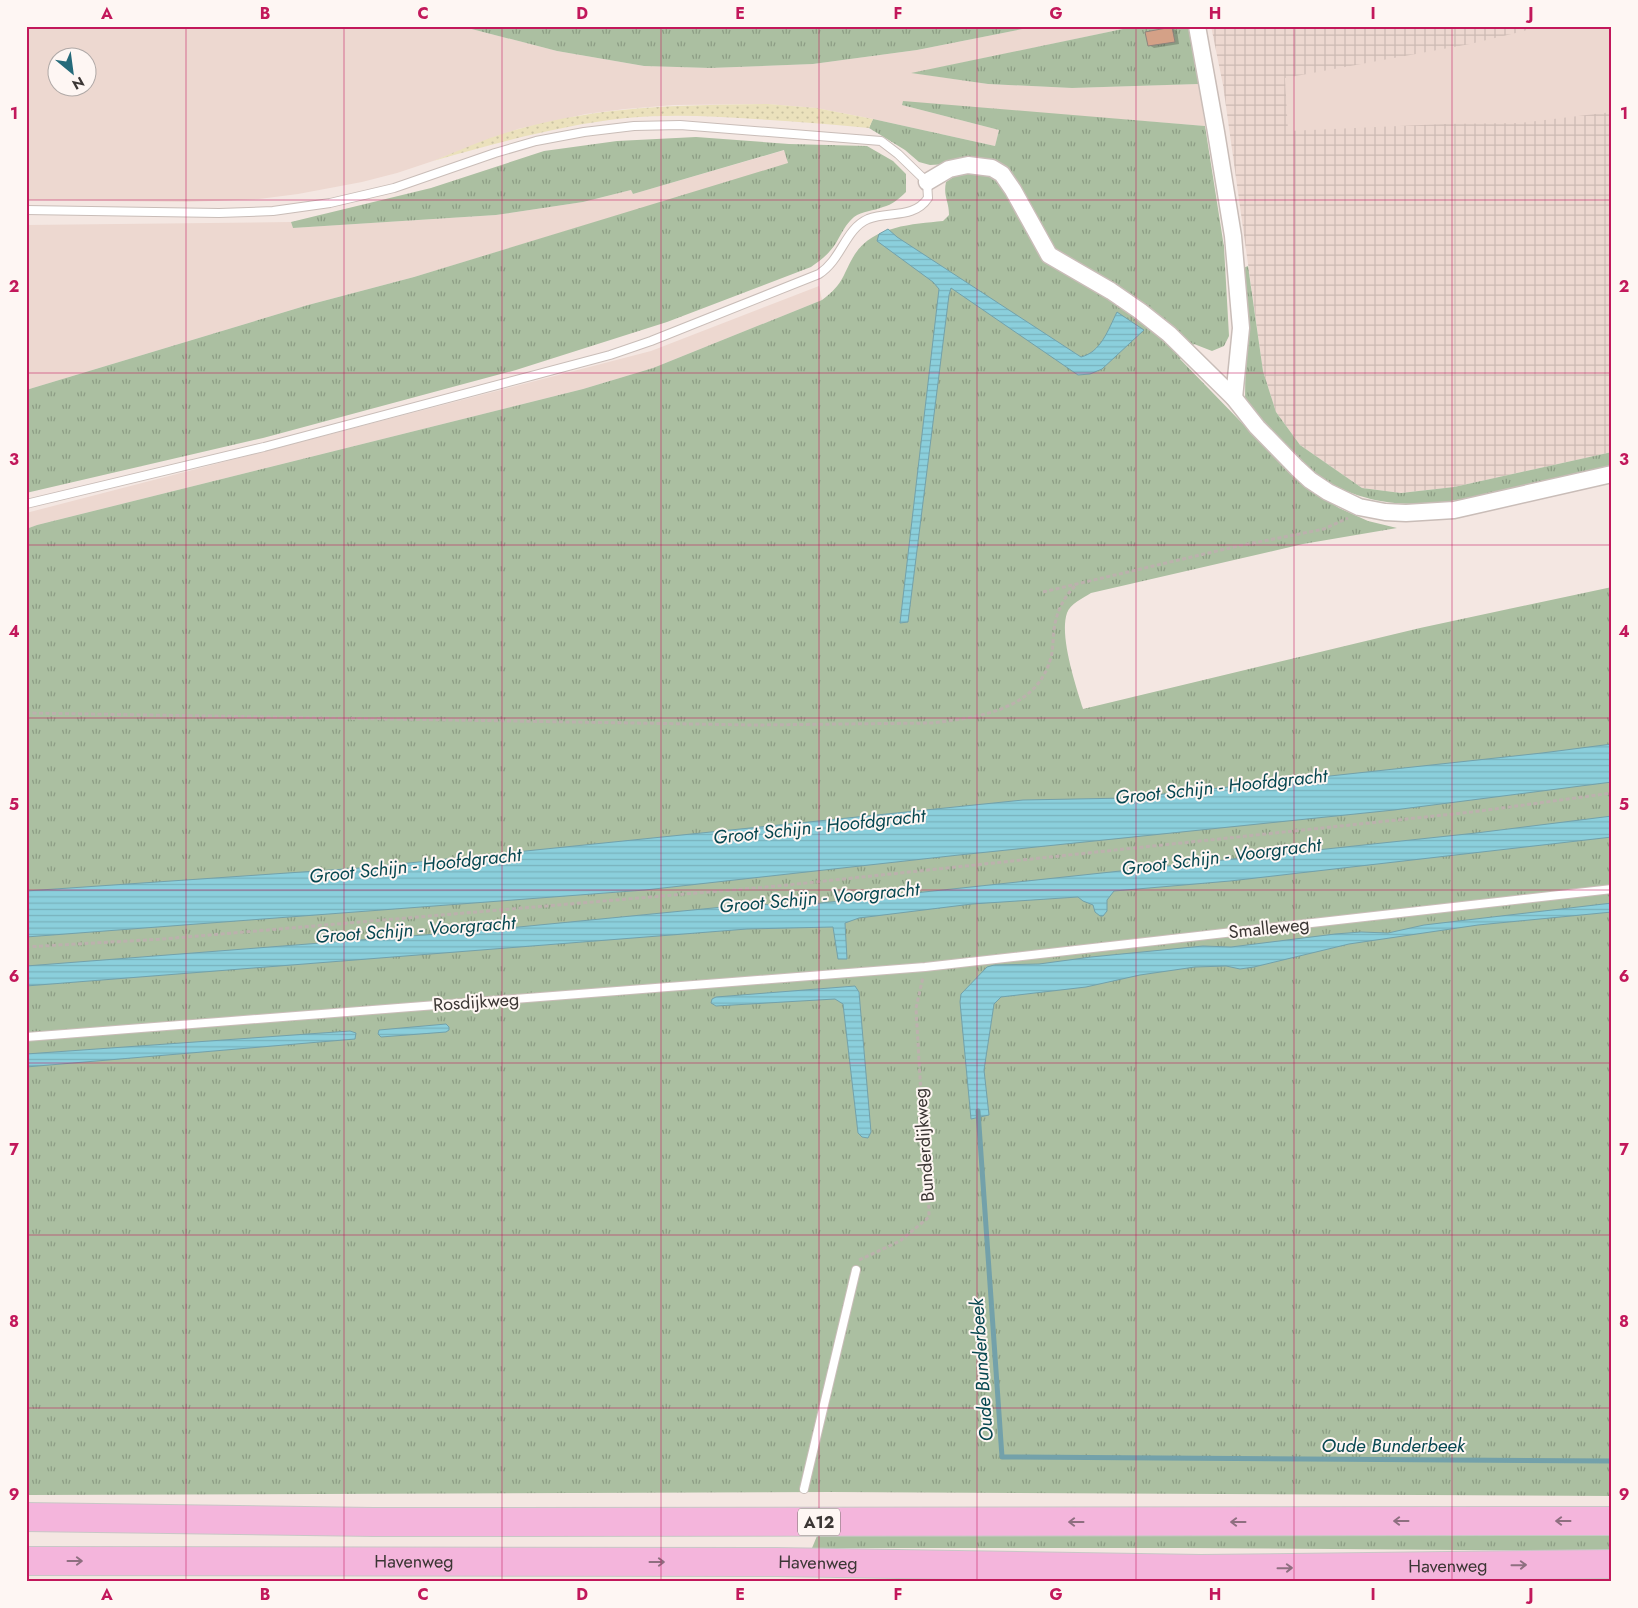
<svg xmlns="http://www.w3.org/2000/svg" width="1638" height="1608" viewBox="0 0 1638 1608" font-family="Jost,sans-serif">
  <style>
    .industrial { fill: url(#industrial-grid) }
    .built { fill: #edd8d0; fill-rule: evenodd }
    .grass { fill: url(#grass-tufts) }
    .sand { fill: url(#sand-dots) }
    .water { fill: url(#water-rules); stroke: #73a1aa }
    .shadow { fill: #0003 }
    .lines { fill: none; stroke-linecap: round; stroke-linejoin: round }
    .stream { stroke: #73a1aa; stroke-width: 5 }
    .building { fill: #d4a187; stroke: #8e837d }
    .lane-casing { stroke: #c9bdb8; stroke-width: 10 }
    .street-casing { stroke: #c9bdb8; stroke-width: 19 }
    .highway-casing { stroke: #c8c7c6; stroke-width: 30 }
    .path { stroke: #bcb1ad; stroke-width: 3; stroke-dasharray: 4 2.5; stroke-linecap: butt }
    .lane { stroke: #fff; stroke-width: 8 }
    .street { stroke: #fff; stroke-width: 16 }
    .highway { stroke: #f4b5dc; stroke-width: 28 }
    .oneway { stroke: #8e6f80 }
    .grid { fill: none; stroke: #c2185b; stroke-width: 1; stroke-opacity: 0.55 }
    .labels { text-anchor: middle; stroke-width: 4; stroke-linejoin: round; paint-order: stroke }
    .shield { fill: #fef6f3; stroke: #76706d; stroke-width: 1 }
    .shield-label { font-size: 16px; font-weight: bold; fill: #3b3634 }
    .street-label { font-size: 18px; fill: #3b3634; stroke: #fef6f3 }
    .water-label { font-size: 19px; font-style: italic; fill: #064750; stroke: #fef6f3 }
    .neatline { fill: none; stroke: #c2185b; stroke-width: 2 }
    .grid-label { font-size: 16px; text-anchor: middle; font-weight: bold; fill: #c2185b }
  </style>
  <defs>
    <pattern id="industrial-grid" width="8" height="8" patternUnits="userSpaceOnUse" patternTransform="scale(1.25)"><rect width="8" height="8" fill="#edd8d0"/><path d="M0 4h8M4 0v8" fill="none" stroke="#ccbab3"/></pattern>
    <pattern id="grass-tufts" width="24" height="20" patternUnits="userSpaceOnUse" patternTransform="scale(1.25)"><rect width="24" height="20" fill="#abbfa1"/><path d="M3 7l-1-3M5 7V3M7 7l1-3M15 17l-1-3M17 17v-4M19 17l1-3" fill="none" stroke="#8c9c84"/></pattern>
    <pattern id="sand-dots" width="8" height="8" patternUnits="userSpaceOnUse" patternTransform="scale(1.25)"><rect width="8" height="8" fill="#ebe1bc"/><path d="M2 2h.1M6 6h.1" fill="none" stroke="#cac2a2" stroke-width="1.8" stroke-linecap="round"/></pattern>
    <pattern id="water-rules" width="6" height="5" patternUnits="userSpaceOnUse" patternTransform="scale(1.25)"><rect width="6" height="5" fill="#8bcfdc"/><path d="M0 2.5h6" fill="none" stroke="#79b2bd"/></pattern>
  </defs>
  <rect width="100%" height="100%" fill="#f4e7e2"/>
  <polygon class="industrial" points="1211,26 1612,26 1612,452 1454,487 1401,493 1362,488 1300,445 1276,412 1263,371 1223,85"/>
  <g class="built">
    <path d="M 26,26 L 460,26 L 557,51 L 644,66 L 710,68 L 813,64 L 917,50 L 1038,26 L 1137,26 L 913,73 L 988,84 L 1072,88 L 1199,84 L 1205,126 L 903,102 L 902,105 L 999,130 L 995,146 L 873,119 L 816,108 L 767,104 L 674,105 L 625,109 L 586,114 L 518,129 L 433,161 L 397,173 L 362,182 L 298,194 L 259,199 L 187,202 L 26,200 ZM 58,58 L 88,58 L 88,88 L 58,88 Z"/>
    <polygon points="1544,26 1612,26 1612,112 1519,123 1444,124 1288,131 1285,78 1470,44"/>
    <polygon points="785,150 788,164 414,277 308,305 26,390 26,225 291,222 293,228 496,215 583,202 631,190 633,194"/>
    <polygon points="819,286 822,300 653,368 583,389 37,525 26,529 26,513 651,351"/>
  </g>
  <g class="grass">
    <polygon points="460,26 1038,26 917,50 813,64 710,68 644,66 557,51"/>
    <polygon points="1137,26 1188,26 1199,84 1072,88 988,84 911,73"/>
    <path d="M 903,101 L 1205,126 L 1224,247 L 1229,336 L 1224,346 L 1212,351 L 1194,344 L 1180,359 L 1299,482 L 1339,508 L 1368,521 L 1397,528 L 1303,544 L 1091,593 C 1083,598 1070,604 1067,613 C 1059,636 1076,686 1083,709 L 1420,628 L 1612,587 L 1612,1496 L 831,1492 L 26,1495 L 26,529 L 37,525 L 583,389 L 653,368 L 822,300 C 845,283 842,275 855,254 C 873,226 913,224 943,221 L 949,215 C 949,201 943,196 946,182 L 955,176 L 948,164 L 930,165 L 919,162 L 905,150 L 869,128 L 873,119 L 995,146 L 999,130 L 902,105 Z"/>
    <path d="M 696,137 L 789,144 L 867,146 L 893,161 L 906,174 L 906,192 C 900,198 892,205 883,207 C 874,211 862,211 854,217 C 845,225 842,233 836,243 C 829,254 821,260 811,267 L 667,322 L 516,370 L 263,438 L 26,493 L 26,390 L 308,305 L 414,277 L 788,163 L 784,150 L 633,194 L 631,190 L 583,202 L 496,215 L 293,228 L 291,222 L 431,188 L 544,151 L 617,141 Z"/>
    <path d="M 1248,266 L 1263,371 L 1276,412 L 1300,445 L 1362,488 L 1401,493 L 1454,487 L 1612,452 L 1612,466 C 1578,474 1545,481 1512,489 C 1440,505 1380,518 1314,473 C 1287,454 1267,427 1245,403 L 1246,316 L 1241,269 Z"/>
    <polygon points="1612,1535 1612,1551 1183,1548 812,1548 817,1536"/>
  </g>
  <path class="sand" d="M 768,104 L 816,108 L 873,119 L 869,128 C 831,124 793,121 755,119 C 712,116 669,114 626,118 C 560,125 497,143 433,161 C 461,150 489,137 519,129 C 601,106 683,105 768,104 Z"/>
  <g class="water">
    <path d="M 888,229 L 897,237 L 1081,357 C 1101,352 1108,330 1117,312 L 1144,330 L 1102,369 L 1090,374 L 1078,375 L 951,288 L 949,295 L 908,622 L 900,623 L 939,289 L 933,282 L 877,241 L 879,234 Z"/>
    <polygon points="1612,744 1612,782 1394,810 959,855 645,890 26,937 26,891 360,868 1023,800 1127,798 1542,753"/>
    <polygon points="1612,816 1612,837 1230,881 1114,891 1107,900 1107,911 1103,916 1100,916 1095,912 1093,905 1083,901 1078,897 972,904 859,918 845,923 847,959 838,959 833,927 747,929 26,986 26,966 488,930 754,904 793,906 1476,833"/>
    <polygon points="1612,903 1612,912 1478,925 1349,944 1254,967 1240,969 1226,966 1195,967 1140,975 1086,987 1001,997 994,1004 984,1070 989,1115 971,1119 960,1002 961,994 987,967 994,965 1039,964 1091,957 1203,946 1231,947 1335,934 1361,932 1388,933 1424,925"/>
    <polygon points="855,986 859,992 871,1132 868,1138 862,1137 858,1133 843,1004 835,999 716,1006 711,1003 712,999 716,997"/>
    <polygon points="446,1024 449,1027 449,1030 446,1032 381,1037 378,1034 379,1030"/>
    <polygon points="350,1031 356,1033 355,1039 26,1067 26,1054"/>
  </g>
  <polygon class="shadow" points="1172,28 1177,31 1179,44 1154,48 1149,45"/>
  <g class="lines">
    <polyline class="stream" points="978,1111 1002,1457 1612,1461"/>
  </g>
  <polygon class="building" points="1172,27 1175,42 1148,46 1145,32"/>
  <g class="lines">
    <g class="lane-casing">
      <g id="lane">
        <path d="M 26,210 L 219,213 L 273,211 L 330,203 L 394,188 L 495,153 L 536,141 L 584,132 L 634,126 L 680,125 L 881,141 L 898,154 L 927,182 L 928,198 C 914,219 889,211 868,219 C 845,229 842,259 819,274 L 651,341 L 610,355 L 264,447 L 26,504"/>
        <polyline points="26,1037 925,967 1612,889"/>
        <polyline points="804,1489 856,1270"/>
      </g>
    </g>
    <g class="street-casing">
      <g id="street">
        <polyline points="1197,26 1216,132 1233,236 1241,328 1234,398"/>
        <polyline points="927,182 949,169 968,165 992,168 1002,174 1013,190 1049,255 1111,291 1140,311 1169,334 1234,398 1257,427 1297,468 1310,480 1328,492 1359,507 1385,512 1406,513 1454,510 1612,474"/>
      </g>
    </g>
    <g class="highway-casing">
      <g id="highway">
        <polyline points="26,1517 373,1522 1612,1521"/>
        <path id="s1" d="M 26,1561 L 777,1562 L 1201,1569 L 1612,1564"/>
      </g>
    </g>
    <g class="path">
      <polyline points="1043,592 1238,546 1324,529 1348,518"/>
      <path d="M 26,713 L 754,725 L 932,723 C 980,717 1040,710 1052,653 C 1053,646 1053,638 1054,630 C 1056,613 1063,598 1075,586"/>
      <polyline points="26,947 163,939 778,886 1472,812 1612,793"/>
      <polyline points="859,1260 900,1241 929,1217 928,1170 924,1147 916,1008 923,977"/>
    </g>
    <use href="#lane" class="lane"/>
    <use href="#street" class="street"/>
    <use href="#highway" class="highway"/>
  </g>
  <defs><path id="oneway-shaft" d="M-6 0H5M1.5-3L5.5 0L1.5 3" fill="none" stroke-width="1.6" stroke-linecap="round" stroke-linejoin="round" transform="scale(1.25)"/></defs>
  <g class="oneway">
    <use href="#oneway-shaft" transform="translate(1401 1521) rotate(180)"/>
    <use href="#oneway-shaft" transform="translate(1563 1521) rotate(180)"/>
    <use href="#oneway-shaft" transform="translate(1076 1522) rotate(-180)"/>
    <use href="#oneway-shaft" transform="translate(1238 1522) rotate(180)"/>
    <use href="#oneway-shaft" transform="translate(75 1561)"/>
    <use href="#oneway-shaft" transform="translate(657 1562)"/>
    <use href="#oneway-shaft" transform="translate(1519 1565) rotate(-1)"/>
    <use href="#oneway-shaft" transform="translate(1285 1568) rotate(-1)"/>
  </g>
  <path class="grid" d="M 186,26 L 186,1582M 344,26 L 344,1582M 502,26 L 502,1582M 661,26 L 661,1582M 819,26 L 819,1582M 977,26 L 977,1582M 1136,26 L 1136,1582M 1294,26 L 1294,1582M 1452,26 L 1452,1582M 26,200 L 1612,200M 26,373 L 1612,373M 26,545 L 1612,545M 26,718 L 1612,718M 26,890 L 1612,890M 26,1063 L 1612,1063M 26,1235 L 1612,1235M 26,1408 L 1612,1408"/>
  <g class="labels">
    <rect class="shield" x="798" y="1508.5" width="42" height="27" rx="4"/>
    <g class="shield-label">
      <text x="819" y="1528">A12</text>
    </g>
    <g class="street-label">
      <text transform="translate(1269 928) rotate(-6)" y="6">Smalleweg</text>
      <text transform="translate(476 1002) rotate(-4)" y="6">Rosdijkweg</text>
      <text transform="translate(924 1145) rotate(-94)" y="6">Bunderdijkweg</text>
      <text dy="6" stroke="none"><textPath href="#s1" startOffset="388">Havenweg</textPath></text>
      <text dy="6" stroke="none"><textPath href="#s1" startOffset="792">Havenweg</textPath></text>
      <text dy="6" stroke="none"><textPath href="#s1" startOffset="1422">Havenweg</textPath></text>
    </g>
    <g class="water-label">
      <text transform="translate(1221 786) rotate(-6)" y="7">Groot Schijn - Hoofdgracht</text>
      <text transform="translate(819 826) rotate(-6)" y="7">Groot Schijn - Hoofdgracht</text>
      <text transform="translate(1221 856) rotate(-7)" y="7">Groot Schijn - Voorgracht</text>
      <text transform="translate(415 865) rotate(-6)" y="7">Groot Schijn - Hoofdgracht</text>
      <text transform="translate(819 897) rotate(-5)" y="7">Groot Schijn - Voorgracht</text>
      <text transform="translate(415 929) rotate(-4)" y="7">Groot Schijn - Voorgracht</text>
      <text transform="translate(981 1370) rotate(-94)" y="7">Oude Bunderbeek</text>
      <text x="1393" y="1452">Oude Bunderbeek</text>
    </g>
  </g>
  <rect width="1638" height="1608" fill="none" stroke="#fef6f3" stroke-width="55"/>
  <g transform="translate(72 72) rotate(151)"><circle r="24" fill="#fef6f3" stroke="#b0a9a7"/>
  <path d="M0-4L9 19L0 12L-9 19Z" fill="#256a7a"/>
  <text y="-8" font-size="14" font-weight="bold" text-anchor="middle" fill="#3b3634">N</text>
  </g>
  <rect x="28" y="28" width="1582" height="1552" class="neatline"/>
  <g class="grid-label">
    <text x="107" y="19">A</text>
    <text x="265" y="19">B</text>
    <text x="423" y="19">C</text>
    <text x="582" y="19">D</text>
    <text x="740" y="19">E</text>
    <text x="898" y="19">F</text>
    <text x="1056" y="19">G</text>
    <text x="1215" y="19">H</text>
    <text x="1373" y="19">I</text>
    <text x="1531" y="19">J</text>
    <text x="14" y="119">1</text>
    <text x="1624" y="119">1</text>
    <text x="14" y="292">2</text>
    <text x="1624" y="292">2</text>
    <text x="14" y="465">3</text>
    <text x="1624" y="465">3</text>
    <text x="14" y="637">4</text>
    <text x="1624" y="637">4</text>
    <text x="14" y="810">5</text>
    <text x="1624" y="810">5</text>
    <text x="14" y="982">6</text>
    <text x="1624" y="982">6</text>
    <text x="14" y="1155">7</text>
    <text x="1624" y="1155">7</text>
    <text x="14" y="1327">8</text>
    <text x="1624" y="1327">8</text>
    <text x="14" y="1500">9</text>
    <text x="1624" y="1500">9</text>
    <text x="107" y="1600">A</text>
    <text x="265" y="1600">B</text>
    <text x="423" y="1600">C</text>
    <text x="582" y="1600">D</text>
    <text x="740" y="1600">E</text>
    <text x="898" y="1600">F</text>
    <text x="1056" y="1600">G</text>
    <text x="1215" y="1600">H</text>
    <text x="1373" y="1600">I</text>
    <text x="1531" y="1600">J</text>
  </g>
</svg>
